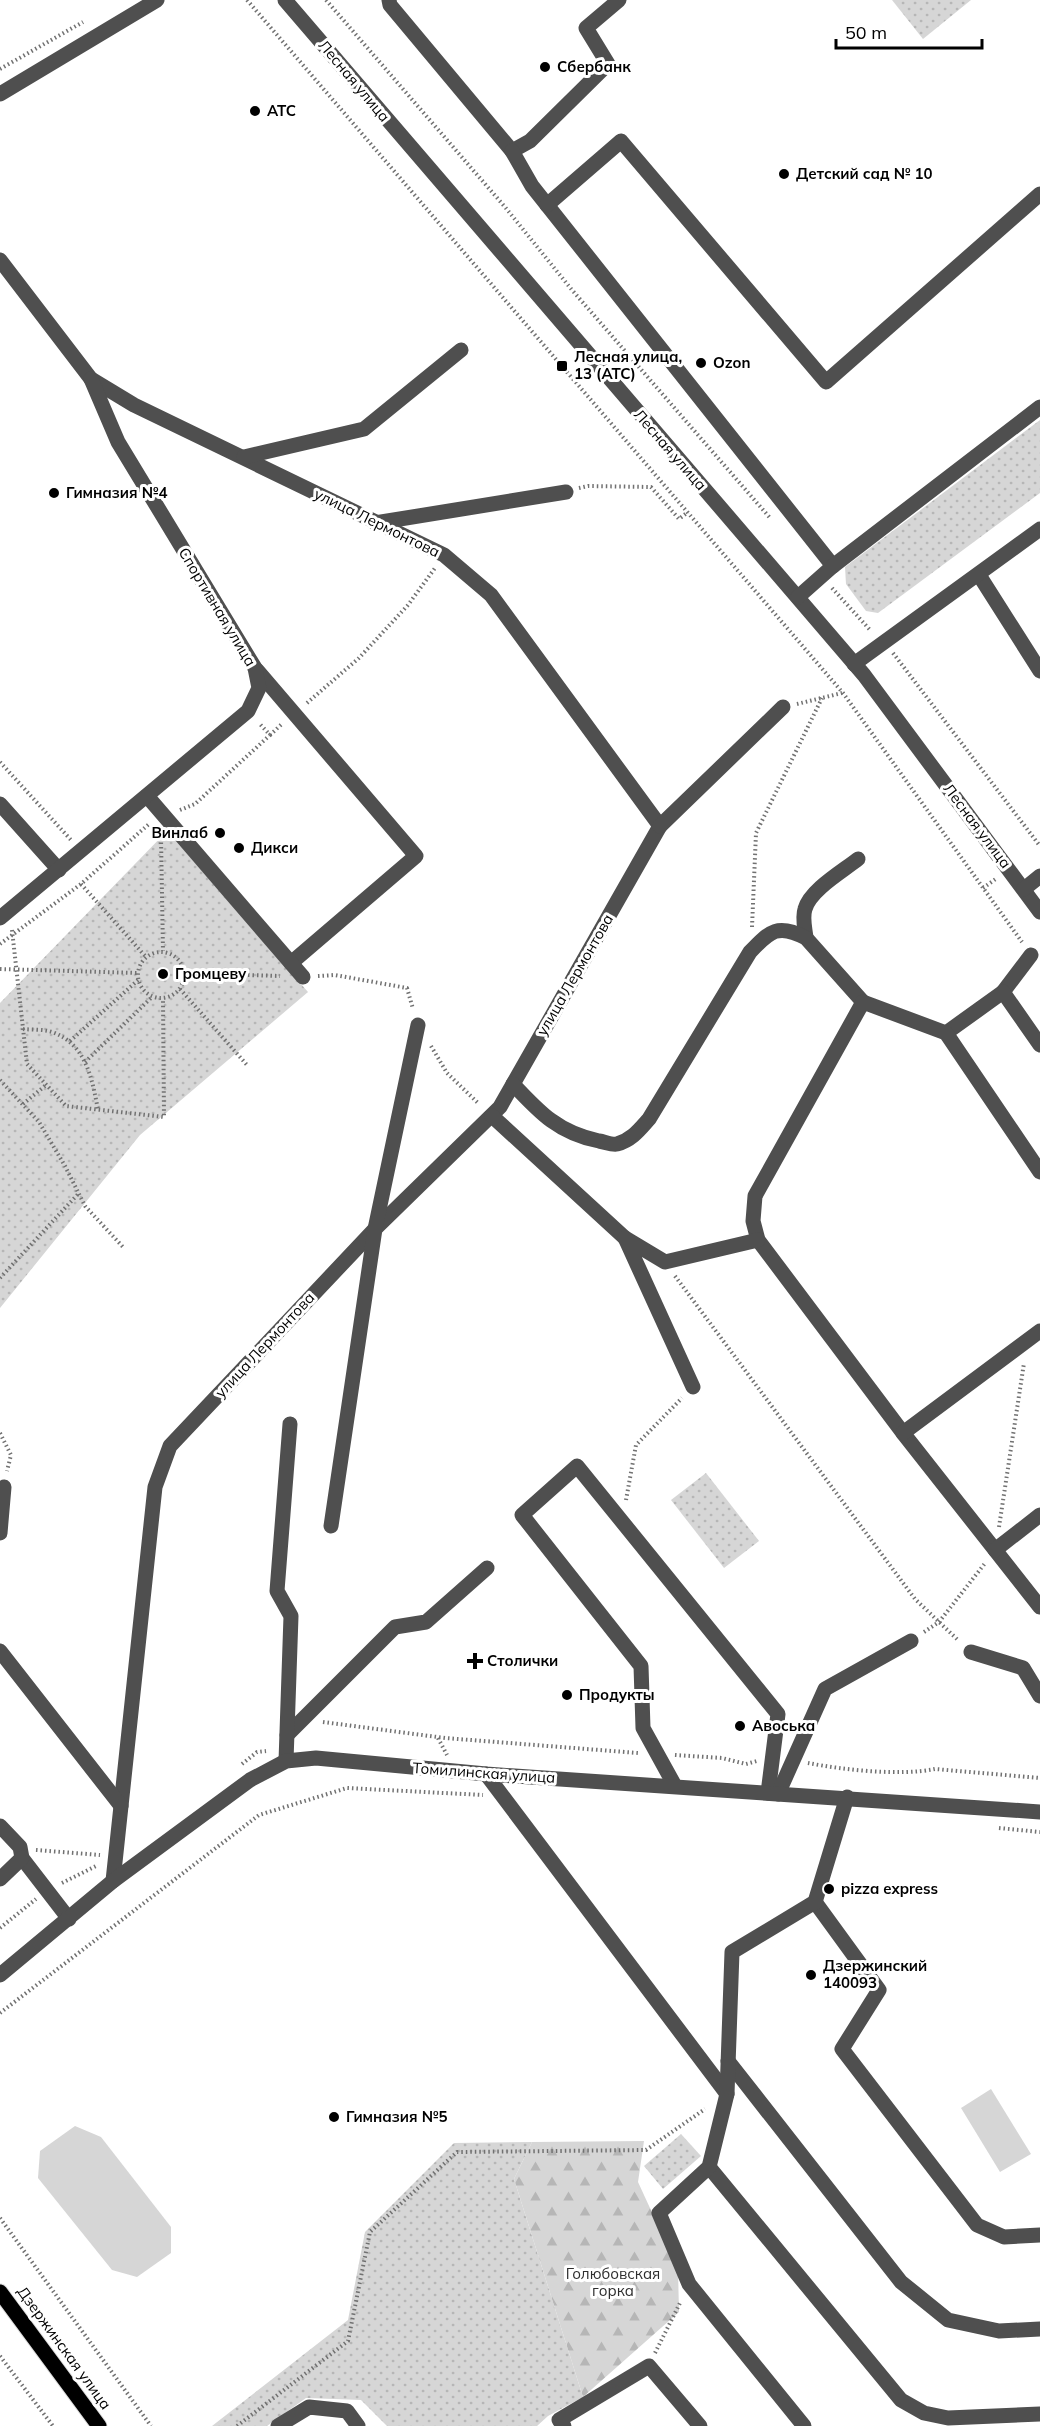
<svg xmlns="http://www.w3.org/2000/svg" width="1040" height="2426" viewBox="0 0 1040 2426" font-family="Mulish,sans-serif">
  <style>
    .grass { fill: url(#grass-dots) }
    .forest { fill: url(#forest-firs) }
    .pitch { fill: #d6d6d6 }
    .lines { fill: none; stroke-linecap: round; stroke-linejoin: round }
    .major-casing { stroke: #dbdbdb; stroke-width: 17 }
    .path { stroke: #717171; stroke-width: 4; stroke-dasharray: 1.5 3; stroke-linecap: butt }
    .minor { stroke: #4f4f4f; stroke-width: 15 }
    .major { stroke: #000; stroke-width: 15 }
    .poi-dot { fill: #000; stroke: #fff; stroke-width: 2 }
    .labels { text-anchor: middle; stroke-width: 6; stroke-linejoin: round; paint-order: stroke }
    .poi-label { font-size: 15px; font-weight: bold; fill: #000; stroke: #fff; text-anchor: start }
    .street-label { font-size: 15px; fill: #000; stroke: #fff }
    .park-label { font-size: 15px; fill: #2d2d2d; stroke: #fff }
  </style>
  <defs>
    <pattern id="grass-dots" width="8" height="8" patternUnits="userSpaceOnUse" patternTransform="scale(1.5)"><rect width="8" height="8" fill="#d6d6d6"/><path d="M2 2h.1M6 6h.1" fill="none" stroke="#b6b6b6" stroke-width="1.8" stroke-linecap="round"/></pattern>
    <pattern id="forest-firs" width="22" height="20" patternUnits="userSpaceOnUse" patternTransform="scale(1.5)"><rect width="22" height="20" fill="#d6d6d6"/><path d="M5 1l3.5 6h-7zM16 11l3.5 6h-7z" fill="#b6b6b6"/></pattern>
  </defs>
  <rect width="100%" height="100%" fill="#fff"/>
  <g class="grass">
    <polygon points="892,0 971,0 923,39"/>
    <polygon points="1040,420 1040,493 878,613 866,611 846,584 845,567"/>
    <polygon points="167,831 308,992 140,1135 0,1308 0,1003"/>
    <polygon points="706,1473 759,1541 724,1568 671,1500"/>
    <polygon points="681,2134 701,2156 663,2189 644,2166"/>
    <polygon points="532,2142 514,2179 583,2397 548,2416 537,2426 387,2426 361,2400 306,2398 267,2426 212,2426 348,2320 365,2232 454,2143"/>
  </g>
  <polygon class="forest" points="644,2141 638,2182 678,2269 679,2312 583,2397 514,2179 532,2142"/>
  <g class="pitch">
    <polygon points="991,2089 1031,2154 1000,2172 961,2108"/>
    <polygon points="75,2126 101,2137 171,2227 171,2253 137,2277 112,2270 38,2178 40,2151"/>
  </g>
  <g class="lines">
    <g class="major-casing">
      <polyline id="major" points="0,2292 99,2426"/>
    </g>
    <g class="path">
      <polyline points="247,0 843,693 1022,942"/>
      <polyline points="326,0 505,207 572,290 771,519"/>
      <polyline points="0,69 83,22"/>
      <polyline points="579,488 588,486 651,487 679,519 688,512"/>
      <polyline points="832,588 871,631"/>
      <polyline points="893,653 1040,846"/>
      <polyline points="307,703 359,658 408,605 435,568"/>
      <polyline points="797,704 842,693"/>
      <polyline points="270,735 283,723"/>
      <polyline points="0,762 71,840"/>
      <polyline points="180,810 195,804 270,735 259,723"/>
      <polyline points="161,838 163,951"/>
      <polyline points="81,884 146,957"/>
      <polyline points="983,888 997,878"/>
      <polyline points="752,927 756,833 822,698"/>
      <polyline points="12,930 27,1064 66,1106 164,1117 163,999"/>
      <polyline points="0,944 81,884 149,824"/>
      <circle cx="161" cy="975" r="23"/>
      <polyline points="0,969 138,973"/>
      <polyline points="185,973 280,976"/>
      <polyline points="318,976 335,975 407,988 413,1009"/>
      <polyline points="180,989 247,1065"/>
      <path d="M 23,1029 C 32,1030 43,1029 52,1032 C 86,1044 92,1078 98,1110"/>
      <polyline points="70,1041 138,980"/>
      <polyline points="431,1046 447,1073 479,1104"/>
      <polyline points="85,1062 152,997"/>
      <polyline points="0,1080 39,1122 65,1166 85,1206 123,1247"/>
      <polyline points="23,1104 46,1085"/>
      <polyline points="675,1276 915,1599 959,1641"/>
      <polyline points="0,1278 79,1193"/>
      <polyline points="0,1433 11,1455 7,1471"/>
      <polyline points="626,1500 636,1445 682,1398"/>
      <polyline points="999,1527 1024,1363"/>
      <polyline points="924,1632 939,1622 986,1562"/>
      <polyline points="323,1722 445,1738 638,1753"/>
      <polyline points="438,1738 447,1755"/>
      <polyline points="675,1755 722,1758 746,1764 757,1761"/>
      <path d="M 808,1763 C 844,1770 900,1776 935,1769 L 1040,1778"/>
      <polyline points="242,1764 257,1752 266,1751"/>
      <polyline points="999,1828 1040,1832"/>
      <polyline points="36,1850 100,1855"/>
      <polyline points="62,1883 98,1865"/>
      <polyline points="0,1928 36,1899"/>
      <polyline points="0,2013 259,1815 347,1788 483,1795"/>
      <polyline points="0,2218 151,2426"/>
      <polyline points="655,2353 681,2301"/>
      <polyline points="0,2356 53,2426"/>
      <polyline points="237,2426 348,2341 370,2232 457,2152 646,2150 705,2109"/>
    </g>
    <g class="minor">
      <polyline points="285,0 864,675 1040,912"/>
      <polyline points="389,0 390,5 512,151 530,141 608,64 586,28 619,0"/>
      <polyline points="0,94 157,0"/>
      <polyline points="512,151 532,186 833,566"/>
      <polyline points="547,205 621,141 826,382 1040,194"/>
      <polyline points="0,260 91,379 134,405 444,555 491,595 660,826 500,1107 375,1229 170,1446 155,1487 113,1881"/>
      <polyline points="244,457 364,429 461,350"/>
      <polyline points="375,523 566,492"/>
      <polyline points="979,575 1040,671"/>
      <polyline points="798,597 833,566 1040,407"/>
      <polyline points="854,664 1040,529"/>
      <polyline points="257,670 416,856 291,963"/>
      <polyline points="147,796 303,977"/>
      <polyline points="0,804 59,870"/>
      <polyline points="660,826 783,707"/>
      <polyline points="1024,889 1040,876"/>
      <polyline points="0,918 248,711 259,688 255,668 118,442 91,379"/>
      <path d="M 806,938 C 805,928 802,918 805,909 C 810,890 843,871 858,859"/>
      <polyline points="1003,992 1031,955"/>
      <polyline points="946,1033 1003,992 1040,1045"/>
      <path d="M 513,1084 C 540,1113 559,1133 599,1141 C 605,1142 612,1145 617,1144 C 632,1140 640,1129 649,1119 L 750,952 C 770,931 778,923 806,938 L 863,1002"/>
      <polyline points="492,1116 625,1238"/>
      <polyline points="1040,1172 946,1033 863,1002 755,1196 753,1221 758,1240 903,1433 1040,1607"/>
      <polyline points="693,1387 625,1238 665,1262 758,1240"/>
      <polyline points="903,1433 1040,1331"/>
      <polyline points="331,1526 375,1229 418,1025"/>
      <polyline points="0,1533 4,1487"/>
      <polyline points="995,1550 1040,1515"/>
      <polyline points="0,1651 121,1806"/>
      <polyline points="971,1652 1023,1668 1040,1696"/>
      <polyline points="287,1735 395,1627 426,1622 487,1568"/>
      <polyline points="286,1761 291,1616 277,1591 290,1424"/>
      <polyline points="486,1774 727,2094"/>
      <polyline points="675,1786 643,1728 641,1666 522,1515 577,1466 778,1714 768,1793"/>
      <polyline points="778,1794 825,1689 911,1641"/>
      <polyline points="0,1826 20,1847 22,1858 69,1919"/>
      <polyline points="0,1879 22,1858"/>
      <polyline points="815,1902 879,1990 842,2049 977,2225 1004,2237 1040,2235"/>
      <polyline points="0,1975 113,1881 250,1780 286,1761 316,1758 486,1774 1040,1812"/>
      <polyline points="728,2061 901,2282 948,2320 999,2331 1040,2329"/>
      <polyline points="709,2167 901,2400 924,2413 948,2418 1040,2414"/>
      <polyline points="278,2426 309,2407 347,2411 358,2426"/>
      <polyline points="564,2426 559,2420 649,2366 700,2426"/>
      <polyline points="804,2426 689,2284 659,2213 709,2167 727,2094 732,1952 815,1902 847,1797"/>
    </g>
    <use href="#major" class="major"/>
  </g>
  <g class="poi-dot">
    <circle cx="545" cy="67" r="6"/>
    <circle cx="255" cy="111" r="6"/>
    <circle cx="784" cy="174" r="6"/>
    <circle cx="701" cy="363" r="6"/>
    <rect x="556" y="360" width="12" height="12" rx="3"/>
    <circle cx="54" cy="493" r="6"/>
    <circle cx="220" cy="833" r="6"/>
    <circle cx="239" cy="848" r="6"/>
    <circle cx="163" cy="974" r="6"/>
    <path d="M472 1652h6v6h6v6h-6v6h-6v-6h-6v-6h6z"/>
    <circle cx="567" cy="1695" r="6"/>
    <circle cx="740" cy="1726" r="6"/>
    <circle cx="829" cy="1889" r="6"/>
    <circle cx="811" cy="1975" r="6"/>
    <circle cx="334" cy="2117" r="6"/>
  </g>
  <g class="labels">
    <g class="poi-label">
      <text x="557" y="72">Сбербанк</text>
      <text x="267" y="116">АТС</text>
      <text x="796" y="179">Детский сад № 10</text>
      <text x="574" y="362">Лесная улица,<tspan x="574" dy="17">13 (АТС)</tspan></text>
      <text x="713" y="368">Ozon</text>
      <text x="66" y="498">Гимназия №4</text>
      <text x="208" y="838" text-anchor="end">Винлаб</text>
      <text x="251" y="853">Дикси</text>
      <text x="175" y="979">Громцеву</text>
      <text x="487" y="1666">Столички</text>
      <text x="579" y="1700">Продукты</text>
      <text x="752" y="1731">Авоська</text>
      <text x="841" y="1894">pizza express</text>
      <text x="823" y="1971">Дзержинский<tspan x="823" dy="17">140093</tspan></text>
      <text x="346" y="2122">Гимназия №5</text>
    </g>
    <g class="street-label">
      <text transform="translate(354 81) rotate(50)" y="5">Лесная улица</text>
      <text transform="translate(670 450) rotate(49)" y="5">Лесная улица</text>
      <text transform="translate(377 523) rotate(26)" y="5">улица Лермонтова</text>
      <text transform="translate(217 607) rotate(59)" y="5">Спортивная улица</text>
      <text transform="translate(977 826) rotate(53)" y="5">Лесная улица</text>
      <text transform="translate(575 975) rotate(-60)" y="5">улица Лермонтова</text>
      <text transform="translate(265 1345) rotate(-47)" y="5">улица Лермонтова</text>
      <text transform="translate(484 1773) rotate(4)" y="5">Томилинская улица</text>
      <text transform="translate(64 2348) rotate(54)" y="5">Дзержинская улица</text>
    </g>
    <g class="park-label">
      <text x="613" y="2279">Голюбовская<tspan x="613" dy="17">горка</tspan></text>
    </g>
  </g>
  <path d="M836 39v9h146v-9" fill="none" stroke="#000000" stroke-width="3"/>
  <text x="845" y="39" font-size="18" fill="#000000" stroke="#ffffff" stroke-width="4.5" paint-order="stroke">50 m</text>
</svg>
